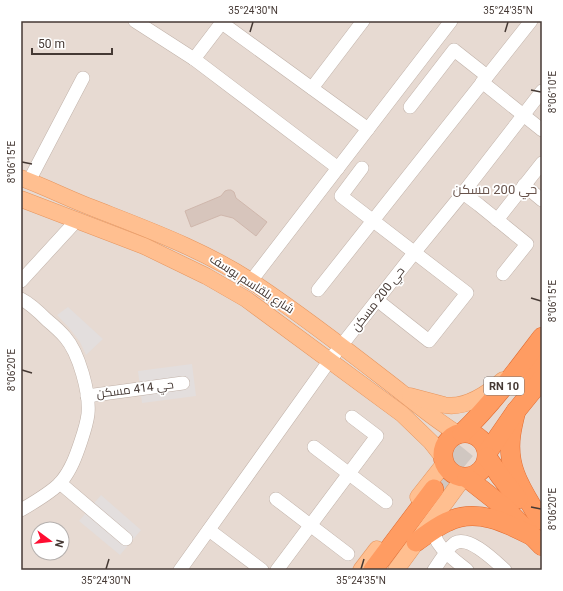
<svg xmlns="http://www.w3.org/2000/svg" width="563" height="591" viewBox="0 0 563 591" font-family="Roboto,Cairo,sans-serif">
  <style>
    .residential { fill: #e7dad2; fill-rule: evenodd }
    .parking { fill: #e3dedd }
    .building { fill: #d7c5bc; stroke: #cfb7ac }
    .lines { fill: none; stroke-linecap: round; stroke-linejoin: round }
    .highway-tunnel { stroke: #d0c7c1; stroke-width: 19; stroke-dasharray: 19 10; stroke-linecap: butt }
    .minor-casing { stroke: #c1b2a9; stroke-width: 14 }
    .major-casing { stroke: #e6955e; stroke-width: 17 }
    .highway-casing { stroke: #e16b30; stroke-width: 20 }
    .minor { stroke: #fff; stroke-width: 13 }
    .major { stroke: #ffbf90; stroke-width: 16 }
    .highway { stroke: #ff9c62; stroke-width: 19 }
    .ticks { fill: none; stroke: #453934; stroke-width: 1.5 }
    .labels { text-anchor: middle; stroke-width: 3.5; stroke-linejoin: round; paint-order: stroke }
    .shield { fill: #fff; stroke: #7d7471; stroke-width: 1 }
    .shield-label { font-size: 11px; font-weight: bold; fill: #453934 }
    .street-label { font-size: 12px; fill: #453934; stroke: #fff }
    .neighbourhood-label { font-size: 13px; fill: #68534b; stroke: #fff }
    .neatline { fill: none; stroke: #453934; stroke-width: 1.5 }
    .ticks-label { font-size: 10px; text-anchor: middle; fill: #453934 }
  </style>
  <rect width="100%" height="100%" fill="#f3eae4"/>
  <path class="residential" d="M 21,21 L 542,21 L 542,570 L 21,570 ZM 38,529 L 62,529 L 62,553 L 38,553 Z"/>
  <g class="parking">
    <polygon points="68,307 103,339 86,355 80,342 70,329 57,315"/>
    <polygon points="192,364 196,396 142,403 138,371"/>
    <polygon points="101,495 141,530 120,555 79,521"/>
  </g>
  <polygon class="building" points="228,190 231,190 234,192 236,198 267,222 256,236 233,218 221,215 191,227 185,211 221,196 225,191"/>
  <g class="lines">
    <polyline class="highway-tunnel" points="435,487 482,430"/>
    <g class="minor-casing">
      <g id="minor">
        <polyline points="135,21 194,59 338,168"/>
        <polyline points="222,23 368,129"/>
        <polyline points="194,59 223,21"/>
        <polyline points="482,82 542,130"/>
        <polyline points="312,88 363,21"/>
        <polyline points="410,107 454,50 487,76"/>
        <polyline points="362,168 341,196 467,293 429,341 377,300"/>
        <polyline points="29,181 83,78"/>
        <polyline points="524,185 542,200"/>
        <polyline points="463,193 479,205 527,244 503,274"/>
        <polyline points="497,220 542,163"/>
        <polyline points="21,281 77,220"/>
        <polyline points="251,281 451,21"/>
        <polyline points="318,290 531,21"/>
        <path d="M 21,299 C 31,304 39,312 47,320 C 53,325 59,330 65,337 C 79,353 90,393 88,414 C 87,423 84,432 81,441 C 76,456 71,470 61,482 C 52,492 33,503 21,510"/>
        <polyline points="87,396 183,383"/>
        <polyline points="314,447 386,502"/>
        <polyline points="60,483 126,539"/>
        <polyline points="276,499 348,554"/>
        <path d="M 432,524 C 433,546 452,558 467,570"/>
        <polyline points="209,530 262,570"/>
        <polyline points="180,570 330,360 414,253 463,193 542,91"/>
        <polyline points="277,570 377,436 352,417"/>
        <path d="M 434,570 C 438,564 450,545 455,543 C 469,535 495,561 505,570"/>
      </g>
    </g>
    <g class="major-casing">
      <g id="major">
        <path d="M 21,178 C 46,187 69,199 93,208 C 149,230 207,251 257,285 C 300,314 342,346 383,378 C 408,397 432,418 458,434"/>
        <polyline points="21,199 144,246 206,276 246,299 402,414 431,442 442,456"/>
        <path d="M 410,396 C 421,399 433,402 444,405 C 466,409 487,394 503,380"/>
        <polyline points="418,497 444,464"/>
        <polyline points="361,570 377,549"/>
        <polyline points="396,570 464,477"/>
      </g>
    </g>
    <g class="highway-casing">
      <g id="highway">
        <polyline points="523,387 542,363"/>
        <path d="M 516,411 C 514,419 512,427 511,435 C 506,470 524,492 540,520"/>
        <circle cx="465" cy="455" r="22"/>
        <path d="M 462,433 C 492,404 517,370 542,337"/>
        <polyline points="487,453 516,411 542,379"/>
        <polyline points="487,457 500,476 518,499"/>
        <polyline points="467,478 504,507 542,546"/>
        <path d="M 416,542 C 426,535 436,527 447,522 C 476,507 507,523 532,536"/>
        <polyline points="373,570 434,489"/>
      </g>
    </g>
    <use href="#minor" class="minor"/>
    <use href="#major" class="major"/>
    <use href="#highway" class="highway"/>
  </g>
  <path class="ticks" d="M 250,32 L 253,22M 505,32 L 508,22M 531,90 L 541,92M 22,162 L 32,164M 531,298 L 541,301M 22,370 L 32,373M 531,507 L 541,509M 106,569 L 109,559M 361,569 L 364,559"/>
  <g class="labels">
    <rect class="shield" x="484" y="377" width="40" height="18" rx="3"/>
    <g class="shield-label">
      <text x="504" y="390">RN 10</text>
    </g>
    <g class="street-label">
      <text transform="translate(252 284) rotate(33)" y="4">شارع بلقاسم يوسف</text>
      <text transform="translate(378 299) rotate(-52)" y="4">حي 200 مسكن</text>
      <text transform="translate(135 389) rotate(-7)" y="4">حي 414 مسكن</text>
    </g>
    <g class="neighbourhood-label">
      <text x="495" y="194">حي 200 مسكن</text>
    </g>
  </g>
  <rect width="563" height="591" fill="none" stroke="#ffffff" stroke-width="44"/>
  <g transform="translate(50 541) rotate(105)"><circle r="19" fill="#ffffff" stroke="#b5b0ae"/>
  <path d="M0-3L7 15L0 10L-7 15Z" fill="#ff0e32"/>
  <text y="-6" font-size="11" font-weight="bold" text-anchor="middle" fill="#453934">N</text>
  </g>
  <path d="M32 48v6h80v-6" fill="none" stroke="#453934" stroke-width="2"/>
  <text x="38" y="48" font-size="12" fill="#453934" stroke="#ffffff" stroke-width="3" paint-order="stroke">50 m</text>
  <rect x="22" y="22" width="519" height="547" class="neatline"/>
  <g class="ticks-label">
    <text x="253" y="14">35°24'30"N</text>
    <text x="508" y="14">35°24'35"N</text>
    <text transform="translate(552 92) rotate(-90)" y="4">8°06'10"E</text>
    <text transform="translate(11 162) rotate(-90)" y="4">8°06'15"E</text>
    <text transform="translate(552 301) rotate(-90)" y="4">8°06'15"E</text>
    <text transform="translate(11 370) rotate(-90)" y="4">8°06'20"E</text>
    <text transform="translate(552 509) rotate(-90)" y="4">8°06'20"E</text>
    <text x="106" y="584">35°24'30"N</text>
    <text x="361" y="584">35°24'35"N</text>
  </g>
</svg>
